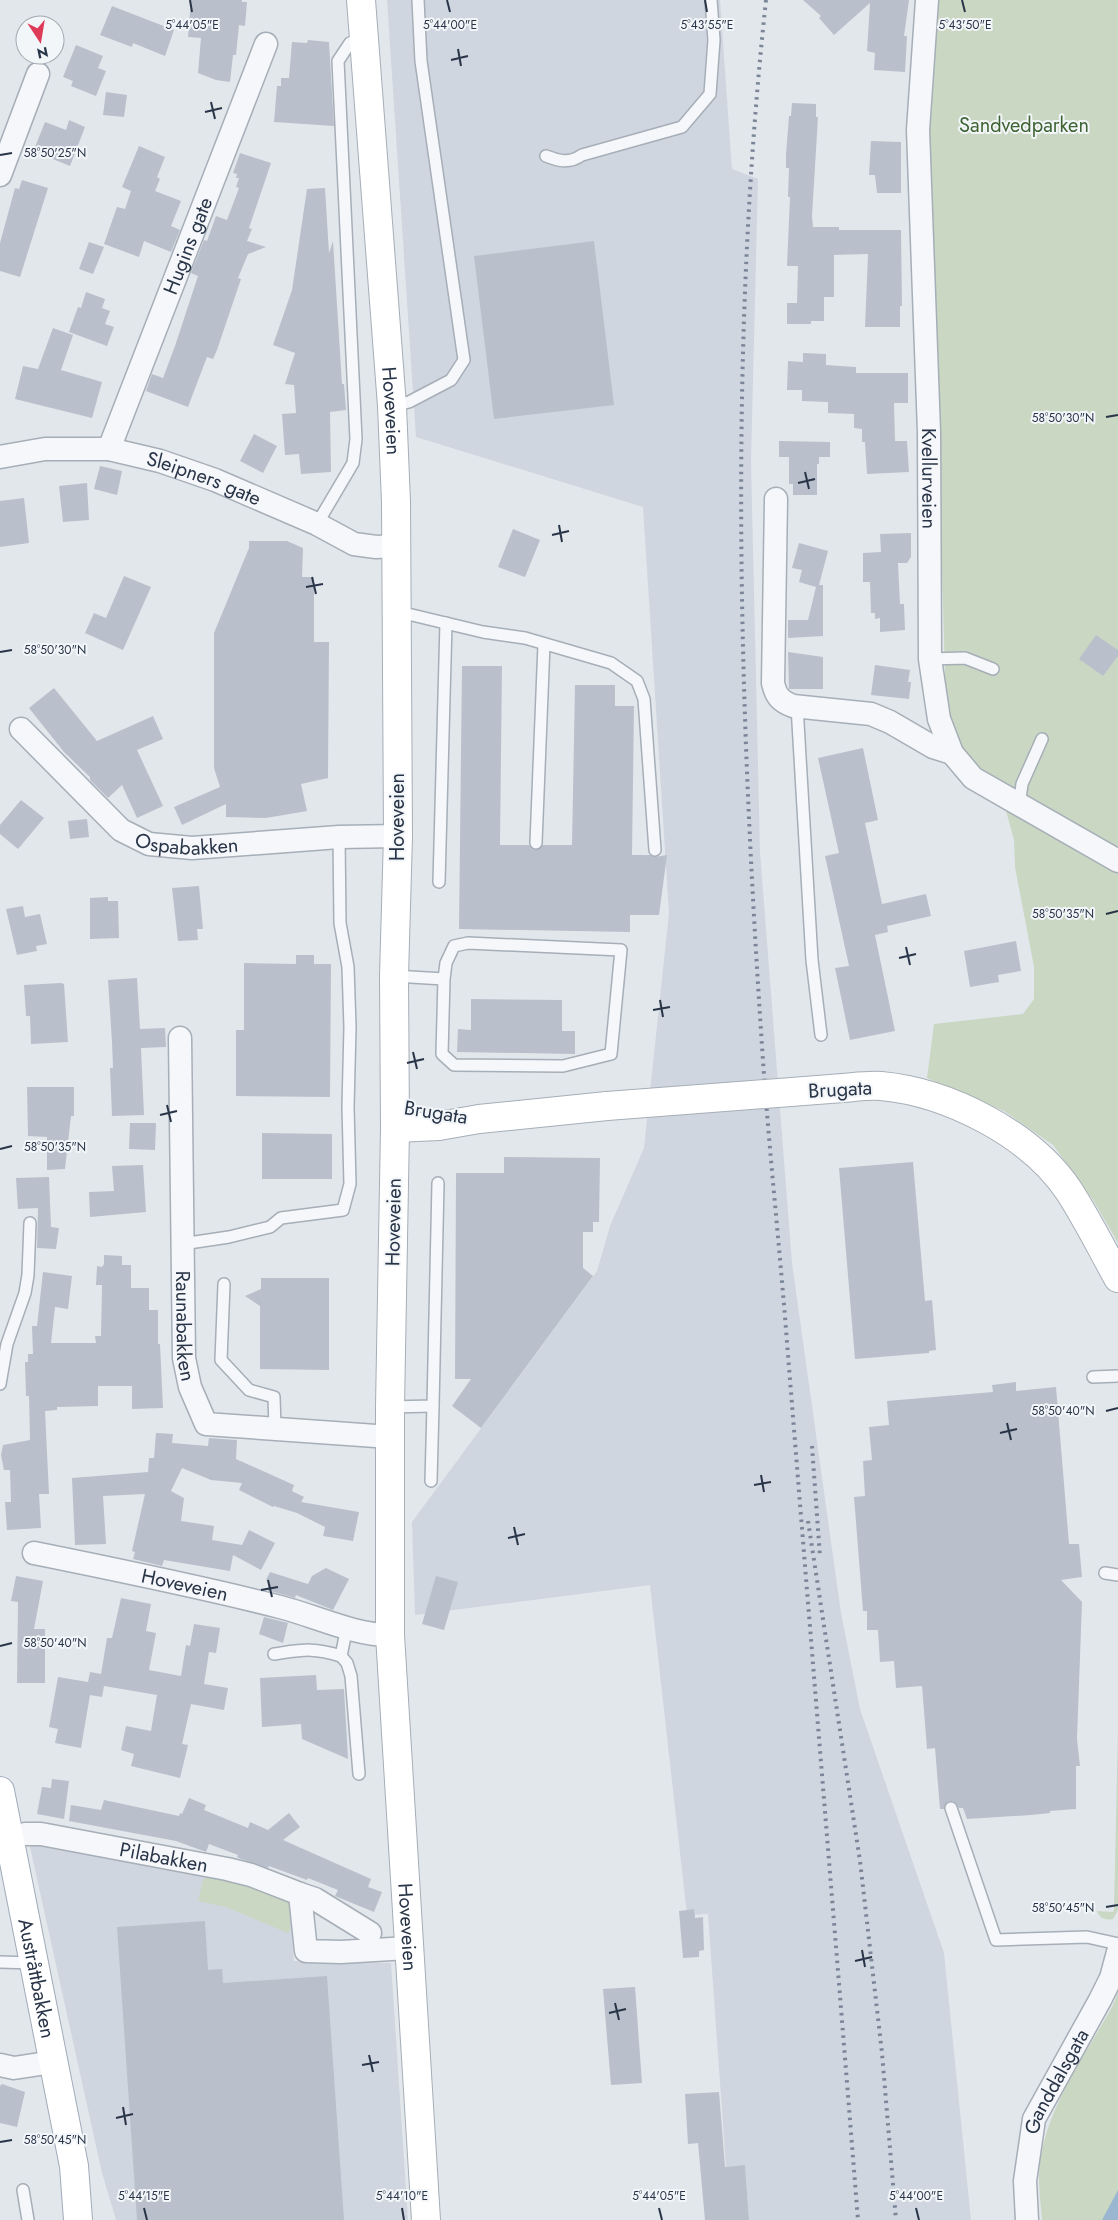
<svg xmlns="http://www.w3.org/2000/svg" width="1118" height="2220" viewBox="0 0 1118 2220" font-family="Jost,sans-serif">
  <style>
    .built { fill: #d0d6df }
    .green { fill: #c9d7c3 }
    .water { fill: #9ab6d0 }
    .building { fill: #b9c0cb }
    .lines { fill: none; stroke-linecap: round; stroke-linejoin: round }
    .lane-casing { stroke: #a6aeb7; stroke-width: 14 }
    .street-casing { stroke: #a6aeb7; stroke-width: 25 }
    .secondary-casing { stroke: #a6aeb7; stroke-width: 30 }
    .primary-casing { stroke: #a0abb9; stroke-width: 30 }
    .lane { stroke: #f6f7fa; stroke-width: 11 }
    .street { stroke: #f6f7fa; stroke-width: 22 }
    .secondary { stroke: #fff; stroke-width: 28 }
    .primary { stroke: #fff; stroke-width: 28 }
    .rail { stroke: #7a8698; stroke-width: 4; stroke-dasharray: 2.5 5; stroke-linecap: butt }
    .secondary-bridge-casing { stroke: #a6aeb7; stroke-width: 30; stroke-linecap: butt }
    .secondary-bridge { stroke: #fff; stroke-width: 28 }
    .ticks { fill: none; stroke: #283447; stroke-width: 2 }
    .labels { text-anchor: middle; stroke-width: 4; stroke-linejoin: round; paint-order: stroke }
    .park-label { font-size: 20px; fill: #3f6434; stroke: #f3f6f9 }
    .street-label { font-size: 20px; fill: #283447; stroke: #f3f6f9 }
    .ticks-label { font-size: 12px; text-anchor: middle; fill: #283447; stroke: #f3f6f9; stroke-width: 4; stroke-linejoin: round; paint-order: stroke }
  </style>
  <rect width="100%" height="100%" fill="#e2e7ec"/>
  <g class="built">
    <polygon points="387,0 720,0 732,169 758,179 751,462 760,852 792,1263 841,1613 860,1709 944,1953 971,2220 749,2220 745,2166 726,2167 708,1914 687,1915 650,1585 415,1615 412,1522 597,1271 610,1226 644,1148 669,913 643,507 416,437"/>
    <polygon points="36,1840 203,1871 289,1896 294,1961 391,1963 408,2220 116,2220 102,2173 30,1847"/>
  </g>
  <g class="green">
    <polygon points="937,0 1118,0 1118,1243 1093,1200 1053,1145 1004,1111 927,1078 934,1024 1023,1014 1034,999 1034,967 1015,867 1014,840 1005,807 953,740 941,679 945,673 929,124"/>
    <path d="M 1118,1729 L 1118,1910 L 1113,1919 C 1106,1921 1099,1918 1097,1911 L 1113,1912 L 1114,1910 Z"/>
    <polygon points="210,1875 284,1896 290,1905 290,1930 288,1933 226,1907 198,1901 203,1880"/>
    <path d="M 1118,1993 L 1118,2220 L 1042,2220 C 1041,2206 1039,2192 1039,2178 C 1040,2116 1083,2059 1112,2007 Z"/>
  </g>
  <polygon class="water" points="1118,2190 1118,2220 1102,2220"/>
  <g class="building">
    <polygon points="191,0 242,0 242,2 247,2 245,26 239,25 236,55 233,55 230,82 216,80 198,73 201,38 188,37"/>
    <polygon points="803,0 909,0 904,36 907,36 905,72 874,70 875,53 867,51 870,3 834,35 819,18 821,16"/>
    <polygon points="112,6 174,30 165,56 133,43 132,47 100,35"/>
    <polygon points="308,40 329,42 334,126 274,122 277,86 281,86 281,78 289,78 292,42 307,43"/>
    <polygon points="76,45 103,56 98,68 106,71 96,96 71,86 73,81 63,77"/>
    <polygon points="106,92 127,95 124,117 103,115"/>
    <polygon points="792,103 816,104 816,117 818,117 812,216 813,227 839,227 839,230 901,230 902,306 900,306 900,327 865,327 868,254 834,255 834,297 824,297 824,321 811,321 811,324 787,324 787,303 797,303 798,266 787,266 790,197 788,197 789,168 786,168 786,155 789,116 791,116"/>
    <polygon points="69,120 85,127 70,166 38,153 40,149 35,147 45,122 66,130"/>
    <polygon points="871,141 901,142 901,193 877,193 875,175 869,175"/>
    <polygon points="139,146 165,157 157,177 160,179 155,191 181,201 171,226 180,230 171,252 144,241 139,257 104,244 117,207 125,209 131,191 122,187"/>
    <polygon points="240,153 271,163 249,228 252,229 247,241 266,247 248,254 238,278 241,279 217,350 213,359 207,357 188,407 146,391 152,374 163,378 175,346 198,276 191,273 204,240 207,241 216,216 227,220 239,188 236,187 239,178 236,178 237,174 233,173"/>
    <polygon points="22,180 48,188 20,277 0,271 0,243 15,188 19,189"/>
    <polygon points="325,188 329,253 333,241 342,384 344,384 346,410 330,412 331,472 301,474 299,454 285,455 282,414 296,413 294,385 285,384 295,353 273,345 292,290 307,189"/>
    <polygon points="594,241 614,405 494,419 474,256"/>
    <polygon points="89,242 104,247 93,274 79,269"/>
    <polygon points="86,292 105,299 102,308 110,311 105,324 114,327 107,346 69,332 78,307 81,308"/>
    <polygon points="53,328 73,335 61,370 102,382 92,418 15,399 23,366 38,369"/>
    <polygon points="803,353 826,354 826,365 856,367 856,373 908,373 908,403 894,403 895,441 907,441 909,472 867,474 865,442 862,442 862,429 854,428 854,414 828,413 828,402 802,401 802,390 787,390 788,361 803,362"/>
    <polygon points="254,434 277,446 263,473 240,461"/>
    <polygon points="779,441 830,442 830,457 819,457 819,464 817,464 817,495 793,495 793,484 789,484 789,457 779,457"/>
    <polygon points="100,466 122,471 117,495 94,489"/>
    <polygon points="87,483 89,520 63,522 59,486"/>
    <polygon points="24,498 29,543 0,547 0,501"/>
    <polygon points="513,529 540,540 525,577 498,567"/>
    <polygon points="911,533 911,557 907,563 898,563 900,604 904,604 905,630 880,632 880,618 875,619 875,613 871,613 870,582 863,582 863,553 881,552 880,534"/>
    <polygon points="249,541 287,541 303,548 302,577 314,577 314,642 329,642 328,778 301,784 307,811 266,818 226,817 226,804 182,825 174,807 220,787 214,768 214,633 249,548"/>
    <polygon points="799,543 828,551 819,585 823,585 823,636 788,638 788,620 808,620 816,587 799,582 802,570 792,568"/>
    <polygon points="124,576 151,587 123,650 85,633 94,613 106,618"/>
    <polygon points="1096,635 1118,650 1118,656 1103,676 1079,659"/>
    <polygon points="788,652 823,657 823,689 789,689"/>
    <polygon points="875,665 910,670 908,682 911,682 909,699 871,695"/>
    <polygon points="462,666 502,666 500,845 529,845 532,849 536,850 543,845 572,845 575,685 615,685 615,706 634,706 632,855 650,855 655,857 667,855 659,915 630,915 630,932 459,929"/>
    <polygon points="54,688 97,741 153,716 163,739 137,750 163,806 137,818 122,785 108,798 90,780 90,777 64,752 29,708"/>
    <polygon points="863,748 878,820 865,823 882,904 926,894 931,916 887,926 888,932 875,935 895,1031 850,1040 835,968 849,966 825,856 839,853 818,758"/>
    <polygon points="21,800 44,818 18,849 0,834 0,825"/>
    <polygon points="87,819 89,837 70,839 68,821"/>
    <polygon points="199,886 203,929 197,929 198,940 178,941 172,888"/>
    <polygon points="108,897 108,901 118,901 119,938 90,939 90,898"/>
    <polygon points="23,906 25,917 40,914 47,944 36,946 37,951 17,955 6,909"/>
    <polygon points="1016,941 1021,971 998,975 999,982 970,987 964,951"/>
    <polygon points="296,955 314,955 314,964 331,964 330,1097 236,1096 236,1030 244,1030 244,963 296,964"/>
    <polygon points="137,978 140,1029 165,1028 166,1047 141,1048 144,1115 112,1116 110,1068 113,1068 112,1042 108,980"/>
    <polygon points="61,983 64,984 68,1042 31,1044 30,1016 26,1016 24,985"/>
    <polygon points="471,999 562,1000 562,1031 575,1031 575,1054 457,1052 458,1029 471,1030"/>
    <polygon points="27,1087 74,1087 74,1116 71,1116 65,1169 47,1170 47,1137 28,1136"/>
    <polygon points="130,1123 156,1123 155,1150 129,1149"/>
    <polygon points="262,1133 332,1134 332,1179 262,1179"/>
    <polygon points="504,1157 600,1158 599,1222 593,1222 593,1232 583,1232 583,1268 593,1276 481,1428 452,1406 471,1379 455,1379 456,1173 504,1173"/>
    <polygon points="913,1162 925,1301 932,1300 936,1350 929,1351 929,1353 855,1359 839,1168"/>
    <polygon points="143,1165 146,1212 90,1217 89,1192 114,1191 112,1166"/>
    <polygon points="49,1177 51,1227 59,1228 56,1249 37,1248 38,1208 18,1209 16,1178"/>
    <polygon points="104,1255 122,1256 122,1265 131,1265 131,1288 149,1288 149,1310 158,1310 158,1344 160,1344 163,1408 132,1409 132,1386 98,1386 98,1406 57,1407 57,1410 45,1411 49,1494 39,1494 41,1528 7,1530 5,1502 11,1502 10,1470 4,1470 1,1455 3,1445 30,1440 29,1396 26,1396 25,1362 28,1362 28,1354 33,1354 32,1326 37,1326 43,1272 72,1276 68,1309 55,1307 51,1343 96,1343 95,1336 101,1336 102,1285 96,1285 97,1266 102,1267 104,1264"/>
    <polygon points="261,1278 329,1278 329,1370 260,1369 260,1306 245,1296 261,1289"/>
    <polygon points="1016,1382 1016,1391 1056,1387 1069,1544 1079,1544 1082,1577 1061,1580 1082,1602 1077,1739 1080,1766 1076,1766 1076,1809 1050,1811 1050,1813 1031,1815 967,1819 963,1808 959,1808 953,1801 948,1801 944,1809 940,1809 935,1748 927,1749 922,1686 896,1688 894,1661 880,1662 878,1630 867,1630 867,1611 863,1611 854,1497 865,1496 863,1461 872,1460 869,1427 889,1425 887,1401 993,1392 992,1385"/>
    <polygon points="156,1433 173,1434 172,1443 208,1446 209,1438 237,1440 236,1459 294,1485 292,1491 304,1497 301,1502 359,1512 353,1541 323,1536 325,1527 297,1513 274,1506 273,1507 239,1490 242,1483 211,1480 182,1468 171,1491 184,1498 181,1521 214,1526 212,1540 242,1545 249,1530 275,1543 261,1570 233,1555 230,1571 164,1560 162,1566 133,1559 135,1552 132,1551 145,1494 103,1496 106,1544 75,1545 72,1478 148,1472 149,1458 154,1458"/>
    <polygon points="326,1568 349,1579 333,1610 296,1595 295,1598 267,1590 270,1582 266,1580 270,1572 308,1584 312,1576"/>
    <polygon points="16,1576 43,1581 34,1629 45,1629 45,1683 17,1683 18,1602 11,1601"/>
    <polygon points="436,1576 458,1582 444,1630 422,1624"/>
    <polygon points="121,1598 151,1604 146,1631 156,1633 149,1670 181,1676 186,1645 190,1646 194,1624 220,1628 216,1653 209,1652 204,1684 228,1688 224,1710 191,1704 182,1744 188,1745 180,1778 131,1766 134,1754 121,1750 126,1726 151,1731 157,1695 104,1686 102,1697 90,1695 81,1748 55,1743 58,1729 49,1727 58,1677 88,1682 90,1672 101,1674 107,1638 112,1638"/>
    <polygon points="264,1617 288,1623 283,1643 259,1634"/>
    <polygon points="316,1675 317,1690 344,1689 348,1759 302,1739 301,1724 262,1727 260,1678"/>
    <polygon points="52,1779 69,1781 64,1819 37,1814 42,1787 51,1788"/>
    <polygon points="189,1798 206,1805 204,1810 248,1828 250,1822 268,1830 289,1813 300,1827 283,1840 371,1879 368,1887 382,1892 374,1912 335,1896 338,1890 308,1878 307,1880 269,1866 268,1868 241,1859 237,1857 238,1855 209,1844 206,1852 176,1841 69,1821 71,1805 101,1810 104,1800 179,1816 180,1813 182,1814"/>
    <polygon points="694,1909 695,1918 703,1917 704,1950 699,1951 699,1957 683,1958 679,1911"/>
    <polygon points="205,1921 208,1970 222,1969 223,1983 327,1976 344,2220 137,2220 117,1927"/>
    <polygon points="635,1987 642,2083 611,2085 603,1989"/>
    <polygon points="2,2084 25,2092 17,2127 0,2123 0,2086"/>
    <polygon points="719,2092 725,2167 745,2165 749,2220 705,2220 698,2143 688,2144 685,2094"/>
  </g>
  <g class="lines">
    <g class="lane-casing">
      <g id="lane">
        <path d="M 546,156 C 559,161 569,164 582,155 L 682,127 L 710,94 L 714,40 L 711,0"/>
        <polyline points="392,406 409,402 451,380 464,360 421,61 418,0"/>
        <polyline points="317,524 353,463 356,439 338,61 350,43 364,38"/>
        <polyline points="397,614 412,615 483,632 525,638 611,663 637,681 644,699 655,850"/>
        <polyline points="930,659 965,658 993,669"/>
        <polyline points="797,706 812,960 821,1035"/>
        <polyline points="1019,806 1022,784 1042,739"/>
        <polyline points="536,843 544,644"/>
        <polyline points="439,882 446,623"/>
        <polyline points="394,976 444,979 442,1054 454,1065 563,1066 611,1054 621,950 468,943 454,946 446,963 444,979"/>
        <polyline points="182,1244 229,1237 270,1227 281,1218 343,1210 350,1184 348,1107 350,1027 348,967 340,923 339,837"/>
        <polyline points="224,1284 221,1360 249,1390 274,1397 275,1428"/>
        <polyline points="1093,1377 1118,1376"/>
        <polyline points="0,1384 7,1344 25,1293 28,1275 30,1223"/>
        <polyline points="390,1407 433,1406 438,1183"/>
        <polyline points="431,1481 433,1406"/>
        <polyline points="1105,1573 1118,1575"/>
        <path d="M 274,1654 C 302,1650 313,1647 341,1656 L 347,1627"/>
        <polyline points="341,1656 347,1663 351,1676 359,1774"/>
        <polyline points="951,1808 996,1940 1087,1937 1118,1944"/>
        <polyline points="0,1962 33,1963"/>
        <polyline points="23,2190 28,2220"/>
      </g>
    </g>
    <g class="street-casing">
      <g id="street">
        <path id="s1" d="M 927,0 L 918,130 L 929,432 L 930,659 L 939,719 L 952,753 L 973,778 L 1118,861"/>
        <polyline points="0,175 38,74"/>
        <path id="s2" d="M 109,449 L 266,44"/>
        <path id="s3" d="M 0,457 L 45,449 L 109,449 L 160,461 L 215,480 L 317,524 L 354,544 L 376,547 L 397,546"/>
        <path d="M 776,499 L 773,683 C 776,696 780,701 793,706 L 871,714 L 890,722 L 933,747 L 952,753"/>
        <path id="s4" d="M 21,729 L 121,830 L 149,844 L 192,848 L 339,837 L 398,836"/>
        <path id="s5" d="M 180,1038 L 184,1358 L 190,1387 L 206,1424 L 390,1437"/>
        <path id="s6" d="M 34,1553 C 117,1570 198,1586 280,1607 C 316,1616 353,1635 390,1635"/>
        <path id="s7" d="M 25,1834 L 41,1834 L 227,1869 L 251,1875 L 300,1894 L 306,1951 L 341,1952 L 408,1948"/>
        <polyline points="300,1894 315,1899 370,1933"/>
        <polyline points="0,2065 14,2068 53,2062"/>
        <path id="s8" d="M 1027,2220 L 1025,2181 L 1034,2119 L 1100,2000 L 1111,1978 L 1118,1952"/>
      </g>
    </g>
    <g class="secondary-casing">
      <g id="secondary">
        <path id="s9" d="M 361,0 L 392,406 L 396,502 L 398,836 L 394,976 L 395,1128 L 390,1407 L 390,1635 L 426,2220"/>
        <path d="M 843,1088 C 855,1087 869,1085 881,1086 C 948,1092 1031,1134 1069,1191 C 1087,1219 1102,1249 1118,1278"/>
        <polyline points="395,1128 439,1126 479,1119 607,1106"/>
      </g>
    </g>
    <g class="primary-casing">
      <g id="primary">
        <path id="s10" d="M 0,1791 L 74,2166 L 78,2220"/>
      </g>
    </g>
    <use href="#lane" class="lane"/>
    <use href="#street" class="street"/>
    <use href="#secondary" class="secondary"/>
    <use href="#primary" class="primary"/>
    <g class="rail">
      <path d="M 766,0 C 728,352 739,708 763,1061 C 769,1146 778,1232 785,1317 C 809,1618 834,1919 858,2220"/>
      <polyline points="812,1446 820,1557"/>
      <polyline points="808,1521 860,1861 882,2053 896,2220"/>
    </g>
    <g class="secondary-bridge-casing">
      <polyline id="secondary-bridge" points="607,1106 843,1088"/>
    </g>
    <use href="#secondary-bridge" class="secondary-bridge"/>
  </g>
  <path class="ticks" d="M 190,0 L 192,12M 447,0 L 450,12M 705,0 L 707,12M 962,0 L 965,12M 458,49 L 461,66M 451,60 L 468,56M 211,102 L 215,119M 205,112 L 222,108M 0,155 L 12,153M 1106,417 L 1118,415M 805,472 L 809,489M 798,483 L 815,479M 559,525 L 562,542M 552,535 L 569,531M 312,577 L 316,594M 306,587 L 323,584M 0,652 L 12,650M 1106,914 L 1118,911M 906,947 L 910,965M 899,958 L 916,954M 660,1000 L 663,1017M 653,1010 L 670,1007M 413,1052 L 417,1069M 407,1063 L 424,1059M 167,1105 L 171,1122M 160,1115 L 177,1111M 0,1149 L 12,1146M 1106,1411 L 1118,1408M 1007,1423 L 1011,1440M 1000,1433 L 1017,1429M 761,1475 L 764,1492M 754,1485 L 771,1482M 514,1527 L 518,1545M 508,1538 L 525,1534M 268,1580 L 272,1597M 261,1590 L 278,1587M 0,1646 L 12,1643M 1106,1907 L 1118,1905M 862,1950 L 865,1967M 855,1961 L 872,1957M 615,2003 L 619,2020M 609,2013 L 626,2009M 369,2055 L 373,2072M 362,2065 L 379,2062M 123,2107 L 126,2125M 116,2118 L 133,2114M 0,2142 L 12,2140M 144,2208 L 147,2220M 402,2208 L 404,2220M 659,2208 L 662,2220M 916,2208 L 919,2220"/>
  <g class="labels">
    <g class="park-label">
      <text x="1024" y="132">Sandvedparken</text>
    </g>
    <g class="street-label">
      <text dy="7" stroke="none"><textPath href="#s2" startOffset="218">Hugins gate</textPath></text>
      <text dy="7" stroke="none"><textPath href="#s9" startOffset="412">Hoveveien</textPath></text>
      <text dy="7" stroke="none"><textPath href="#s1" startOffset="479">Kvellurveien</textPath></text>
      <text dy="7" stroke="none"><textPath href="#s3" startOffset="209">Sleipners gate</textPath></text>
      <text transform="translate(397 817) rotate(-90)" y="7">Hoveveien</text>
      <text dy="7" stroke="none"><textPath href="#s4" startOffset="211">Ospabakken</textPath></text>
      <text transform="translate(840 1089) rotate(-3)" y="7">Brugata</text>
      <text transform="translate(436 1112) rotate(9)" y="7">Brugata</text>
      <text transform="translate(393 1222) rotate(-89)" y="7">Hoveveien</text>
      <text dy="7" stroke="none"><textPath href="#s5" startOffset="288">Raunabakken</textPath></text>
      <text dy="7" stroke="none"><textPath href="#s6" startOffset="154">Hoveveien</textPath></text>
      <text dy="7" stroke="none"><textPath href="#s7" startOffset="141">Pilabakken</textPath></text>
      <text dy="7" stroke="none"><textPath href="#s9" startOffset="1929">Hoveveien</textPath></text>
      <text dy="7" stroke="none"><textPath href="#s10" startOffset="191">Austråttbakken</textPath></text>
      <text dy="7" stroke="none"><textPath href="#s8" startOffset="145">Ganddalsgata</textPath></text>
    </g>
  </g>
  <g class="ticks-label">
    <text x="192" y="29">5°44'05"E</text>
    <text x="450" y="29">5°44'00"E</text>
    <text x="707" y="29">5°43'55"E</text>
    <text x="965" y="29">5°43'50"E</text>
    <text x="55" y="157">58°50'25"N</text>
    <text x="1063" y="422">58°50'30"N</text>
    <text x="55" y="654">58°50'30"N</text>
    <text x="1063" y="918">58°50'35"N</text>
    <text x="55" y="1151">58°50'35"N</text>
    <text x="1063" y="1415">58°50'40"N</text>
    <text x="55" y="1647">58°50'40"N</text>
    <text x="1063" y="1912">58°50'45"N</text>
    <text x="55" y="2144">58°50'45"N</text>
    <text x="144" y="2200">5°44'15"E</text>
    <text x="402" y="2200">5°44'10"E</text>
    <text x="659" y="2200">5°44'05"E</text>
    <text x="916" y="2200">5°44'00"E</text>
  </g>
  <g transform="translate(40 40) rotate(168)"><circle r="24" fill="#f3f6f9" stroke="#a2a8b2"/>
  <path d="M0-4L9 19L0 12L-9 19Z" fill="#de3b59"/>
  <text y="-8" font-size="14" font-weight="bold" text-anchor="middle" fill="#283447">N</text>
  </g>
</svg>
